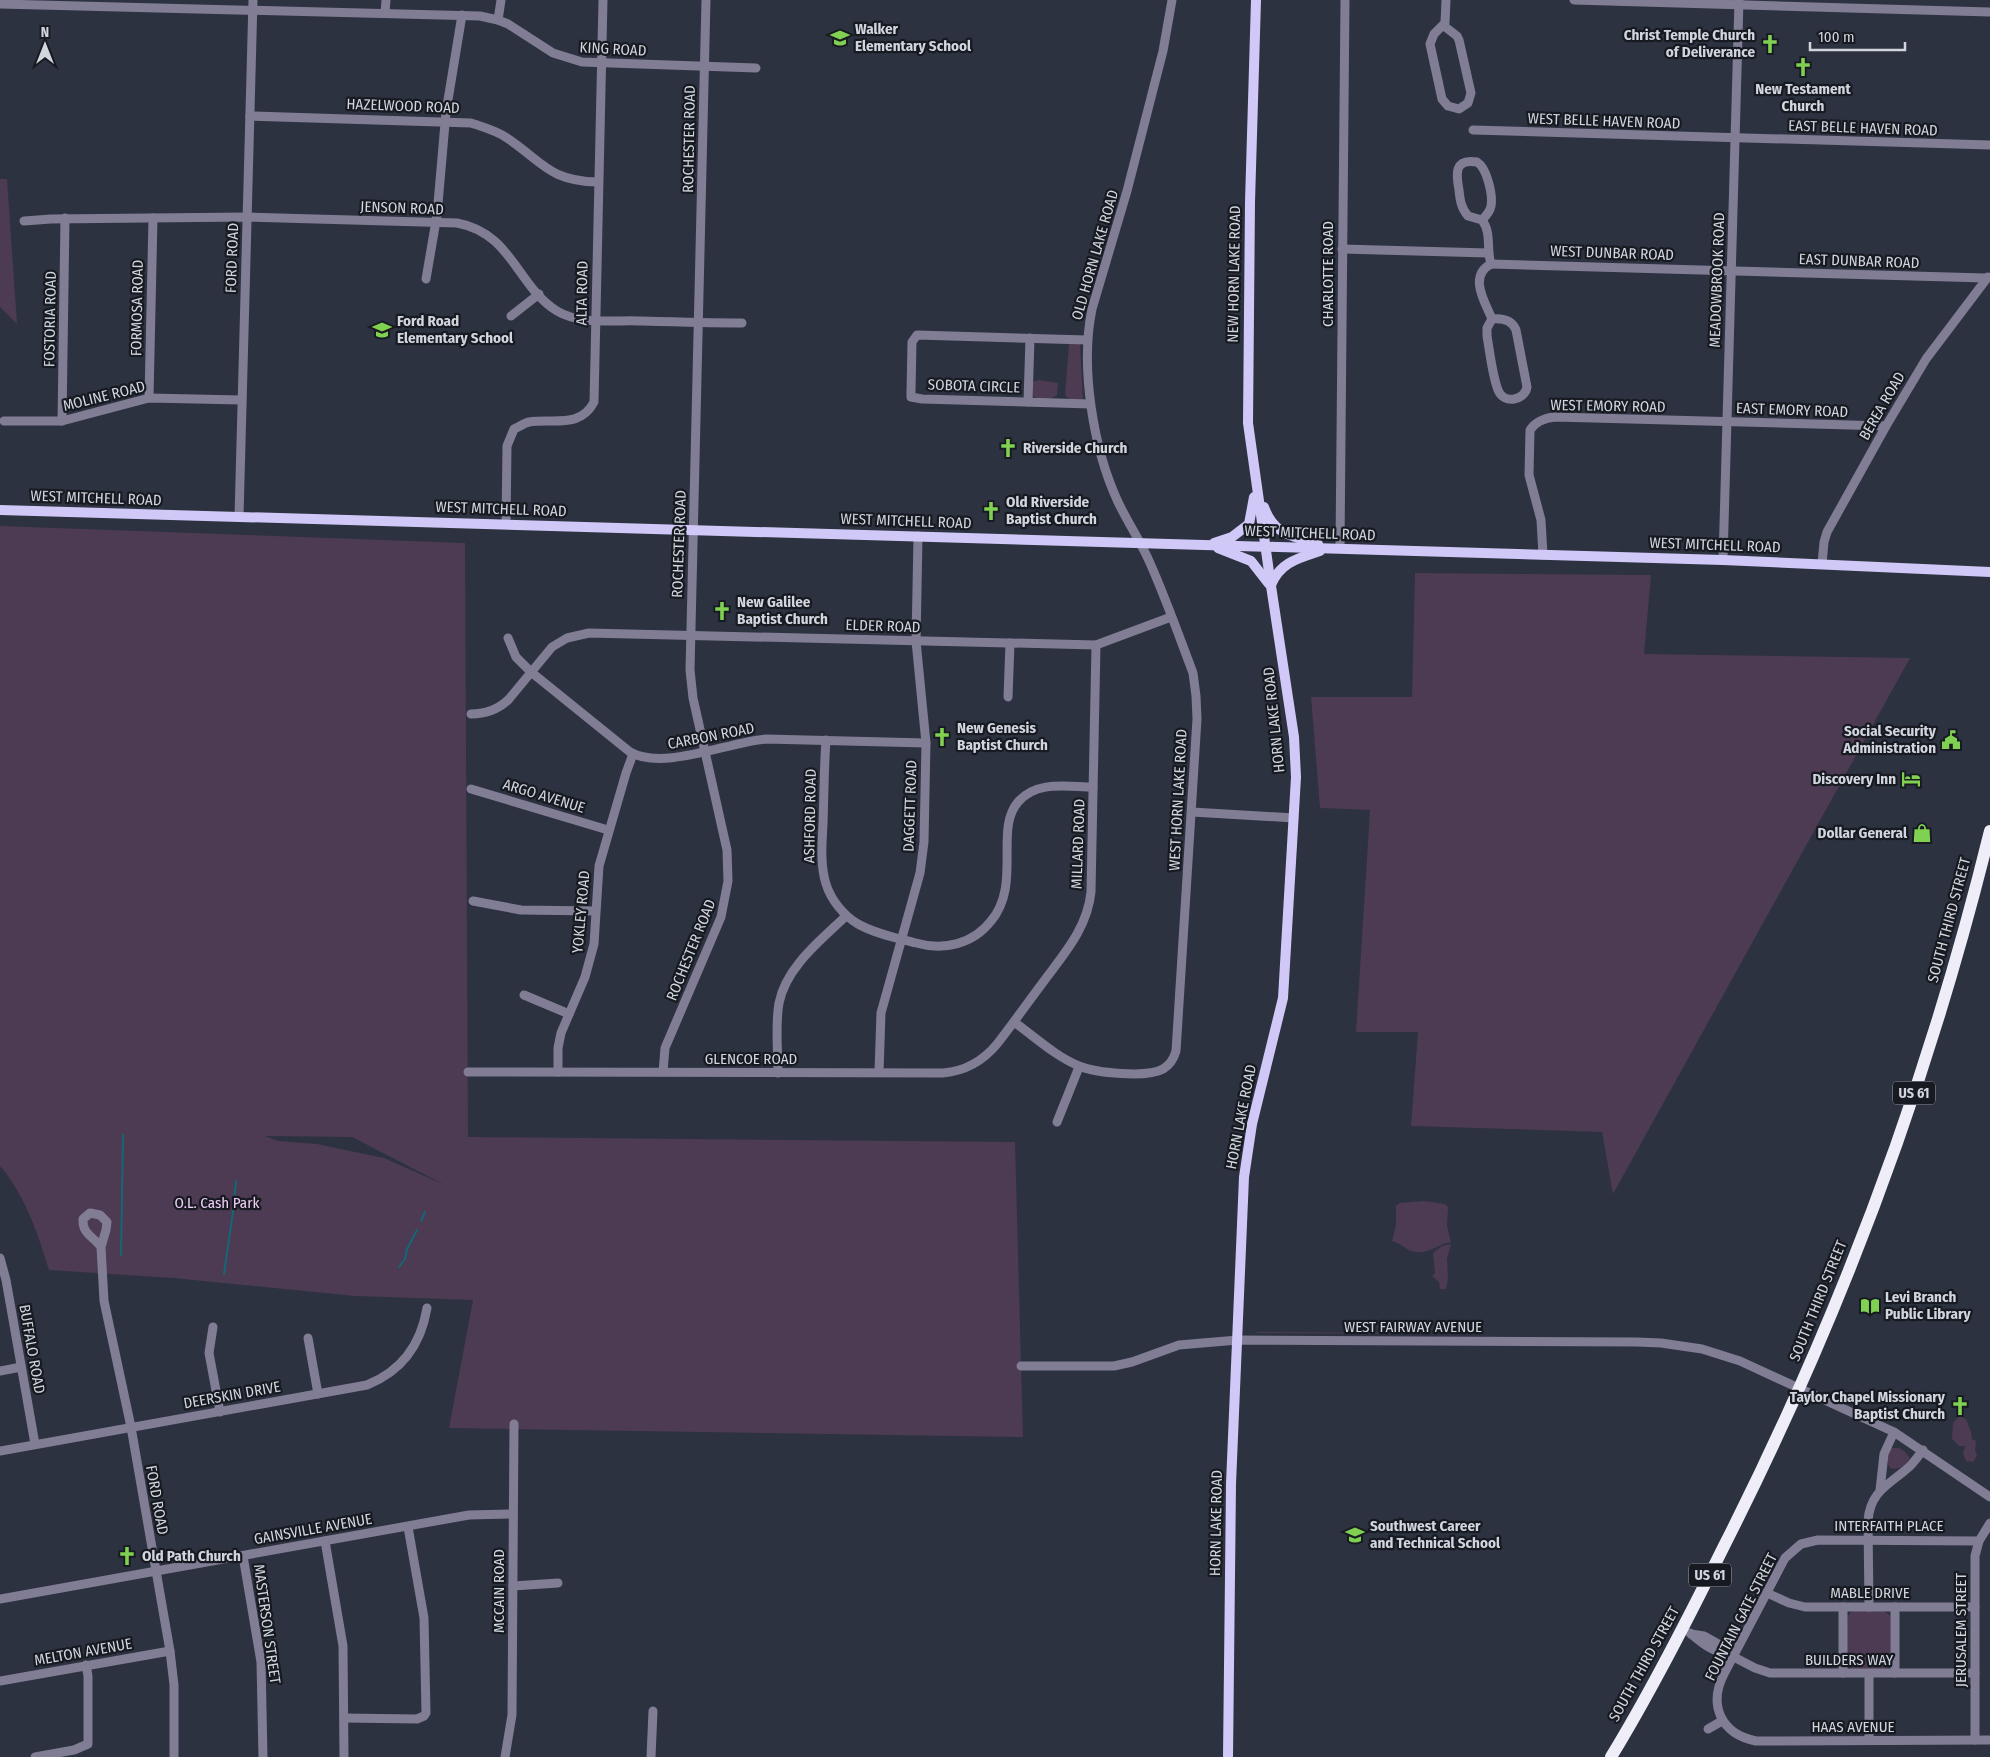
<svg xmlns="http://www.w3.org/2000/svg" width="1990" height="1757" viewBox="0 0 1990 1757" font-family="'Fira Sans Condensed',sans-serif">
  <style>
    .green { fill: #4d3a53; fill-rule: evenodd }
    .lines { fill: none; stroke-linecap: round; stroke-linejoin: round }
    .stream { stroke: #146777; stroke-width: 2 }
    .minor { stroke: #817d94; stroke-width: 9 }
    .major { stroke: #d0c8f7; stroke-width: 10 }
    .highway { stroke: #eeedf8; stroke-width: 12 }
    .labels { text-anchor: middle; stroke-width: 4.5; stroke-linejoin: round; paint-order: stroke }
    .shield { fill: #171a20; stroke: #999da5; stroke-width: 1 }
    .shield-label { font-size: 14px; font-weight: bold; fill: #d1d5de }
    .poi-label { font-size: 15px; font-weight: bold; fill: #d1d5de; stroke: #171a20; text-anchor: start }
    .street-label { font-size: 15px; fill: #d1d5de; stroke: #171a20 }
    .park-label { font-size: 15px; fill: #eecef7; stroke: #171a20 }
  </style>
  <rect width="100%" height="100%" fill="#2c3240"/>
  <g class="green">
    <polygon points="0,179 7,179 17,324 0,307"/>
    <polygon points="1069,344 1080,344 1083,400 1069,399 1065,395"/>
    <path d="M 1039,380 L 1058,383 L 1057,395 C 1050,401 1040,399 1033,396 L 1032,382 Z"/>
    <path d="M 0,526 L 465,543 L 468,1137 L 1015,1142 L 1023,1437 L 449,1428 L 473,1300 L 355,1296 L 173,1278 L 49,1270 C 38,1234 25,1195 0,1166 ZM 265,1136 L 352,1137 L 445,1185 L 384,1158 L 317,1144 L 278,1141 Z"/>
    <polygon points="1415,573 1651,575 1644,654 1910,658 1613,1194 1602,1132 1411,1126 1418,1032 1356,1032 1370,810 1320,808 1311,697 1412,697"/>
    <path d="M 1424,1201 L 1445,1204 L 1448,1207 L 1447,1226 L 1451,1242 C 1436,1244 1429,1256 1411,1251 C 1404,1248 1400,1243 1392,1241 L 1396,1225 L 1396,1206 L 1400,1203 Z"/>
    <polygon points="1451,1244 1447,1259 1448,1279 1446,1289 1440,1289 1439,1282 1432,1276 1435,1273 1433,1253 1442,1246"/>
    <polygon points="1254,1332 1414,1333 1414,1334 1258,1333"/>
    <polygon points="1959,1416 1966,1419 1971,1432 1972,1439 1976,1441 1975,1449 1977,1456 1973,1462 1966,1461 1963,1453 1965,1446 1959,1446 1952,1439 1953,1423"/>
    <path d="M 1891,1448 L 1899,1448 L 1904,1451 L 1910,1458 C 1906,1465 1898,1471 1890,1468 C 1886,1462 1888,1454 1891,1448 Z"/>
    <path d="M 1854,1611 C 1865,1611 1886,1606 1891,1618 L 1891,1661 L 1889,1667 L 1885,1669 L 1852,1669 L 1847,1664 L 1847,1618 L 1850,1613 Z"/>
  </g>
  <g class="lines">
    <g class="stream">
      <polyline points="234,1200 236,1181"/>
      <polyline points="421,1221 425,1212"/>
      <polyline points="121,1255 123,1135"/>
      <polyline points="399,1267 405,1259 407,1249 417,1230"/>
      <polyline points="224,1274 234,1205"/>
    </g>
    <g class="minor">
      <polyline points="1574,0 1990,12"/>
      <polyline points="0,4 480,16 498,20 508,24 553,53 582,62 756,68"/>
      <polyline points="385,13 386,0"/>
      <polyline points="498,20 501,0"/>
      <polyline points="1444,26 1457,36 1459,40 1471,93 1468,103 1459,109 1448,106 1442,99 1430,44 1434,34 1445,23 1446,0"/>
      <path d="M 250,116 L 471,123 C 483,127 497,131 507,138 C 543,162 549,181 598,182"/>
      <polyline points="1473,130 1990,145"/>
      <path d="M 1482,220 C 1486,216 1490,212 1491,206 C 1493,195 1487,168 1477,162 C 1454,158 1456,174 1459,190 C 1460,200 1461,208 1468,216 L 1482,220 C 1492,233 1486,249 1491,264 C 1468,276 1485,302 1492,319 L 1487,328 L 1487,336 C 1490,353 1492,374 1498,390 C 1504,405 1525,400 1527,387 L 1516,330 C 1512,320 1502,318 1492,319"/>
      <path d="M 24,221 L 51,219 L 247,217 L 457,223 C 512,233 517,286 557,311 C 580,325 614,320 639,321 C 674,322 708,323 742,323"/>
      <polyline points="1342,249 1488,253"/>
      <polyline points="1491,264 1985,278"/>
      <polyline points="426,279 437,215 446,112 462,15"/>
      <polyline points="511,316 539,294"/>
      <polyline points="1087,340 917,335 912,342 911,392 911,397 922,399 1090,404"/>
      <polyline points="149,398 153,218"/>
      <polyline points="1028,402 1030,338"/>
      <polyline points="4,421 62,421 149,398 241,400"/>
      <polyline points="62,421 65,218"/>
      <polyline points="239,517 253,0"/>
      <path d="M 506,524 L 507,446 L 514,429 C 519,427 524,423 529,422 C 553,418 580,429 594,402 L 603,0"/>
      <polyline points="1340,548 1345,0"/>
      <path d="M 1543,555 L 1541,520 L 1529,475 L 1530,430 C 1536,421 1544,418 1555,417 L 1886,426"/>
      <polyline points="1723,560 1739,0"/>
      <polyline points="1822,564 1824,542 1827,532 1886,426 1926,359 1988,277"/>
      <path d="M 508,638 L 516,657 L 531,672 L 630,752 C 663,771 728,742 766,739 L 926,743"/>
      <polyline points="1008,697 1010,643"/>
      <path d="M 471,714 C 486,714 498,710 509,699 L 552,647 L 567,638 L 589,633 L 1096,645 L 1171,617"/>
      <path d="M 826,740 C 824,768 824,796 823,824 C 822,843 820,865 826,884 C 831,900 844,916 858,924 C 876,934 897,938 916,943 C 944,951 973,944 991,921 C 1022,884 994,830 1018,802 C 1037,780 1068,787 1093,787"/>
      <polyline points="471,789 608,830"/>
      <polyline points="1192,812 1294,818"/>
      <polyline points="473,901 521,910 595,911"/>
      <polyline points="524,995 569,1014"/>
      <path d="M 1014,1022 C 1035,1037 1055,1056 1079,1066 C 1096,1073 1147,1078 1163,1069 C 1170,1065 1174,1058 1176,1051 L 1197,719 L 1196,696 L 1193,673 C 1179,636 1166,599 1150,563 C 1141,542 1128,523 1118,502 C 1093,448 1080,367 1092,309 L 1127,191 L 1163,51 L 1172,0"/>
      <path d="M 468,1072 L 943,1073 C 966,1071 983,1061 997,1044 C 1012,1025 1026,1005 1041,985 C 1062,956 1087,930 1091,892 L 1096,645"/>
      <polyline points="558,1072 558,1048 561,1033 585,977 594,944 599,866 626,773 633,754"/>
      <polyline points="663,1072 665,1048 721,917 728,881 727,850 693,698 690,670 706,0"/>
      <polyline points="879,1072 881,1013 920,873 924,842 926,743 916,641 918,536"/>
      <path d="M 778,1073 C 778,1050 775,1025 779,1003 C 786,967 821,940 846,916"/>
      <polyline points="1057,1122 1079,1067"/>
      <path d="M 101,1247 C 93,1236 82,1234 83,1219 L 90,1213 L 100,1215 L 107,1222 L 106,1230 L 101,1247 L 104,1301 L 131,1427 L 170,1651 L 174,1685 L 174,1757"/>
      <polyline points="0,1258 6,1280 35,1444"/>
      <polyline points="213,1327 209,1353 220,1412"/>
      <polyline points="308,1338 318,1394"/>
      <polyline points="1021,1366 1114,1366 1132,1362 1179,1345 1238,1340 1637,1342 1661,1343 1702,1349 1740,1361 1894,1432 1990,1497"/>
      <polyline points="0,1371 21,1367"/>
      <path d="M 0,1451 L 367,1385 C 402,1371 421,1344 427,1308"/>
      <polyline points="1880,1490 1884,1454 1894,1432"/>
      <polyline points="325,1541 343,1646 344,1757"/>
      <path d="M 1979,1541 L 1818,1540 L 1801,1544 L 1785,1558 L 1724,1674 C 1708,1705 1721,1734 1756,1741 L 1990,1740"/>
      <polyline points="243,1556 261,1662 263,1757"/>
      <polyline points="513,1586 558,1583"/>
      <polyline points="1767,1593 1789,1603 1805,1607 1975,1607"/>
      <polyline points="0,1599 469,1515 513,1514"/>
      <path d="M 1869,1607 L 1868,1521 C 1870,1490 1891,1484 1910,1466 C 1915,1461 1919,1455 1923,1450"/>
      <path d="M 1690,1633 C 1702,1643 1711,1651 1728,1654"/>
      <polyline points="1691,1634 1704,1636 1720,1645 1728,1654 1755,1668 1770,1673 1975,1673"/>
      <polyline points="1843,1673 1843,1607"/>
      <polyline points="1895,1673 1895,1607"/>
      <polyline points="1869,1674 1869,1740"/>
      <polyline points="0,1681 170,1651"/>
      <polyline points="344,1718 417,1719 424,1716 426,1713 424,1618 408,1527"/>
      <polyline points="1708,1729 1722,1721"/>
      <polyline points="1975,1740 1975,1556 1979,1541 1990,1523"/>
      <polyline points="35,1757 74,1750 88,1744 88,1676 86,1665"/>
      <polyline points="505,1757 512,1715 514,1424"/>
      <polyline points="651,1757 653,1711"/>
    </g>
    <g class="major">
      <path d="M 1264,507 C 1274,535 1292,536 1318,544"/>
      <polyline points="0,510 1723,560 1990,572"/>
      <polyline points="1214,543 1232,537 1249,524 1254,497"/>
      <polyline points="1218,548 1251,561 1269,584"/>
      <path d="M 1271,585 C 1280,562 1299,558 1320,551"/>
      <polyline points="1228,1757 1231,1484 1244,1177 1252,1124 1283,998 1296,777 1294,737 1271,586 1248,423 1250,202 1256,0"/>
    </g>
    <path class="highway" d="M 1611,1757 C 1652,1690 1688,1619 1723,1548 C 1839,1320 1929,1080 1990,831"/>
  </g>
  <defs>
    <g id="school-bare" transform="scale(1.5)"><path d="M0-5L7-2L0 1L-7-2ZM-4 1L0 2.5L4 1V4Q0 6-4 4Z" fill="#80d051" stroke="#171a20" stroke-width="2.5" paint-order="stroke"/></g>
    <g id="church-bare" transform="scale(1.5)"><path d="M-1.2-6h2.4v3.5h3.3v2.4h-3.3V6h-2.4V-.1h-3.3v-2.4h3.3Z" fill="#80d051" stroke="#171a20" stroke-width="2.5" paint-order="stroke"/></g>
    <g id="civic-bare" transform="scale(1.5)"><path d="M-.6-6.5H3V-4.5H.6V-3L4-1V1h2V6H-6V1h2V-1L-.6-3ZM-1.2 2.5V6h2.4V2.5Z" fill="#80d051" stroke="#171a20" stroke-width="2.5" paint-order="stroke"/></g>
    <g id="hotel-bare" transform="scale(1.5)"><path d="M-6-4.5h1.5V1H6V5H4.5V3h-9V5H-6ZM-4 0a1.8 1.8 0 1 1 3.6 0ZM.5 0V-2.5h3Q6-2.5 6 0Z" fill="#80d051" stroke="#171a20" stroke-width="2.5" paint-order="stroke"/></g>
    <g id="shop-bare" transform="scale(1.5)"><path d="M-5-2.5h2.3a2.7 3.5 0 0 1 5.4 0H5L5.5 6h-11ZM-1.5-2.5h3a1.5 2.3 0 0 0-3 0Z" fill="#80d051" stroke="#171a20" stroke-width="2.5" paint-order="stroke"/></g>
    <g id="library-bare" transform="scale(1.5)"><path d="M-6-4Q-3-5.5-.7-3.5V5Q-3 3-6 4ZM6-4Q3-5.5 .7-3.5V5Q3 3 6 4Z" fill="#80d051" stroke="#171a20" stroke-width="2.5" paint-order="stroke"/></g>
  </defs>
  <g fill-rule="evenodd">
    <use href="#school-bare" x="840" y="38"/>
    <use href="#church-bare" x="1770" y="44"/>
    <use href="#church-bare" x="1803" y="67"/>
    <use href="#school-bare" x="382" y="330"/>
    <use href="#church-bare" x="1008" y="448"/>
    <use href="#church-bare" x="991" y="511"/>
    <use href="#church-bare" x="722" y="611"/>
    <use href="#church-bare" x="942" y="737"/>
    <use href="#civic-bare" x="1951" y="740"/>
    <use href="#hotel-bare" x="1911" y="779"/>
    <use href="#shop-bare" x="1922" y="833"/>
    <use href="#library-bare" x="1870" y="1306"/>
    <use href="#church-bare" x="1960" y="1406"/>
    <use href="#school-bare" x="1355" y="1535"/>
    <use href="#church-bare" x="127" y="1556"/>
  </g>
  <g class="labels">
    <g class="shield">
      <rect x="1893" y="1081.5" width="42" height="23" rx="4"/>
      <rect x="1689" y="1563.5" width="42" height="23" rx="4"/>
    </g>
    <g class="shield-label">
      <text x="1914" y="1098">US 61</text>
      <text x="1710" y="1580">US 61</text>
    </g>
    <g class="poi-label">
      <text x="855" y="34">Walker<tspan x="855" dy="17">Elementary School</tspan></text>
      <text x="1755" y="40" text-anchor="end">Christ Temple Church<tspan x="1755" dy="17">of Deliverance</tspan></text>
      <text x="1803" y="94" text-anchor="middle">New Testament<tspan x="1803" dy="17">Church</tspan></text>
      <text x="397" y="326">Ford Road<tspan x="397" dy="17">Elementary School</tspan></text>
      <text x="1023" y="453">Riverside Church</text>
      <text x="1006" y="507">Old Riverside<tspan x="1006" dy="17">Baptist Church</tspan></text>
      <text x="737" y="607">New Galilee<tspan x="737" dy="17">Baptist Church</tspan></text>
      <text x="957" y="733">New Genesis<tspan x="957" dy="17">Baptist Church</tspan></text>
      <text x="1936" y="736" text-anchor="end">Social Security<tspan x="1936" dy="17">Administration</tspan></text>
      <text x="1896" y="784" text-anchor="end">Discovery Inn</text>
      <text x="1907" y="838" text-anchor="end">Dollar General</text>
      <text x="1885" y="1302">Levi Branch<tspan x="1885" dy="17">Public Library</tspan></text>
      <text x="1945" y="1402" text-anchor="end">Taylor Chapel Missionary<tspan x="1945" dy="17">Baptist Church</tspan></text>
      <text x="1370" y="1531">Southwest Career<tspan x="1370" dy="17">and Technical School</tspan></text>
      <text x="142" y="1561">Old Path Church</text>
    </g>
    <g class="street-label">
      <text transform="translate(613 49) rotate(3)" y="5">KING ROAD</text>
      <text transform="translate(403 106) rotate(2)" y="5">HAZELWOOD ROAD</text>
      <text transform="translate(1604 121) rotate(2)" y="5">WEST BELLE HAVEN ROAD</text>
      <text transform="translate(1863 128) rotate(2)" y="5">EAST BELLE HAVEN ROAD</text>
      <text transform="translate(689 139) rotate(-89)" y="5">ROCHESTER ROAD</text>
      <text transform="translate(402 208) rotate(2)" y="5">JENSON ROAD</text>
      <text transform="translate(1612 253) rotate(2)" y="5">WEST DUNBAR ROAD</text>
      <text transform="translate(1095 255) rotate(-74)" y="5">OLD HORN LAKE ROAD</text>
      <text transform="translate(232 258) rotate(-88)" y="5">FORD ROAD</text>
      <text transform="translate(1859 261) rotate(2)" y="5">EAST DUNBAR ROAD</text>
      <text transform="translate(1234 274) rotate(-89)" y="5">NEW HORN LAKE ROAD</text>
      <text transform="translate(1328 274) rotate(-90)" y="5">CHARLOTTE ROAD</text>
      <text transform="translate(1717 280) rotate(-88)" y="5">MEADOWBROOK ROAD</text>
      <text transform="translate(582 293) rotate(-89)" y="5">ALTA ROAD</text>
      <text transform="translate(137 308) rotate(-89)" y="5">FORMOSA ROAD</text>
      <text transform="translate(50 319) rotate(-89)" y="5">FOSTORIA ROAD</text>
      <text transform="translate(974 386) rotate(2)" y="5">SOBOTA CIRCLE</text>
      <text transform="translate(104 396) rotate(-14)" y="5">MOLINE ROAD</text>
      <text transform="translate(1608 406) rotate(1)" y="5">WEST EMORY ROAD</text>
      <text transform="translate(1882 406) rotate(-60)" y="5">BEREA ROAD</text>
      <text transform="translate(1792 410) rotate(2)" y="5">EAST EMORY ROAD</text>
      <text transform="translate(96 498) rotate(2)" y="5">WEST MITCHELL ROAD</text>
      <text transform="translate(501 509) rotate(2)" y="5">WEST MITCHELL ROAD</text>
      <text transform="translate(906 521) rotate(2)" y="5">WEST MITCHELL ROAD</text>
      <text transform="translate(1310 533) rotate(2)" y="5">WEST MITCHELL ROAD</text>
      <text transform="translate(679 544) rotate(-88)" y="5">ROCHESTER ROAD</text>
      <text transform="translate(1715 545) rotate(2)" y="5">WEST MITCHELL ROAD</text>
      <text transform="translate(883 626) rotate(2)" y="5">ELDER ROAD</text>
      <text transform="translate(1274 720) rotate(-96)" y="5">HORN LAKE ROAD</text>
      <text transform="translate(711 736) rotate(-11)" y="5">CARBON ROAD</text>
      <text transform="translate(544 796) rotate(17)" y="5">ARGO AVENUE</text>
      <text transform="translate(1178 800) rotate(-87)" y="5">WEST HORN LAKE ROAD</text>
      <text transform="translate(910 806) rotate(-88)" y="5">DAGGETT ROAD</text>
      <text transform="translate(810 816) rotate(-89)" y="5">ASHFORD ROAD</text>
      <text transform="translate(1078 844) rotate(-88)" y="5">MILLARD ROAD</text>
      <text transform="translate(581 912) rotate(-85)" y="5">YOKLEY ROAD</text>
      <text transform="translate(1949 920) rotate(-75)" y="5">SOUTH THIRD STREET</text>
      <text transform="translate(691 950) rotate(-68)" y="5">ROCHESTER ROAD</text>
      <text x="751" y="1064">GLENCOE ROAD</text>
      <text transform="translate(1241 1117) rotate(-79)" y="5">HORN LAKE ROAD</text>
      <text transform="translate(1818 1301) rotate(-68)" y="5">SOUTH THIRD STREET</text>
      <text x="1413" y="1332">WEST FAIRWAY AVENUE</text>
      <text transform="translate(32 1349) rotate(80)" y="5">BUFFALO ROAD</text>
      <text transform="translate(232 1395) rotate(-10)" y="5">DEERSKIN DRIVE</text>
      <text transform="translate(157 1500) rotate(80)" y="5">FORD ROAD</text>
      <text transform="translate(1216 1523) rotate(-89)" y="5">HORN LAKE ROAD</text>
      <text x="1889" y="1531">INTERFAITH PLACE</text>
      <text transform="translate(313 1529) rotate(-10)" y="5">GAINSVILLE AVENUE</text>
      <text transform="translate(499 1591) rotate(-90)" y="5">MCCAIN ROAD</text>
      <text x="1870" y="1598">MABLE DRIVE</text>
      <text transform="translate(1741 1617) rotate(-63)" y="5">FOUNTAIN GATE STREET</text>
      <text transform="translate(267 1624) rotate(82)" y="5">MASTERSON STREET</text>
      <text transform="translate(1961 1630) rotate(-90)" y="5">JERUSALEM STREET</text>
      <text transform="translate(83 1652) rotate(-10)" y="5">MELTON AVENUE</text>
      <text x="1849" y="1665">BUILDERS WAY</text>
      <text transform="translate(1644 1664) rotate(-61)" y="5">SOUTH THIRD STREET</text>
      <text x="1853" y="1732">HAAS AVENUE</text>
    </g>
    <g class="park-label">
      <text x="217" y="1208">O.L. Cash Park</text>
    </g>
  </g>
  <g transform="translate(45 45)" stroke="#171a20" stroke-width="4" paint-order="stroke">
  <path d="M0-4L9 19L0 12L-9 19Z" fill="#d1d5de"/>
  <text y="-8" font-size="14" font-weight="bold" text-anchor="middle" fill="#d1d5de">N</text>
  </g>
  <path d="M1810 42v8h95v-8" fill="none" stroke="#d1d5de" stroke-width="2.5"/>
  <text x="1818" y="42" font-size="15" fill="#d1d5de" stroke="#171a20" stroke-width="4" paint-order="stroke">100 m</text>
</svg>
